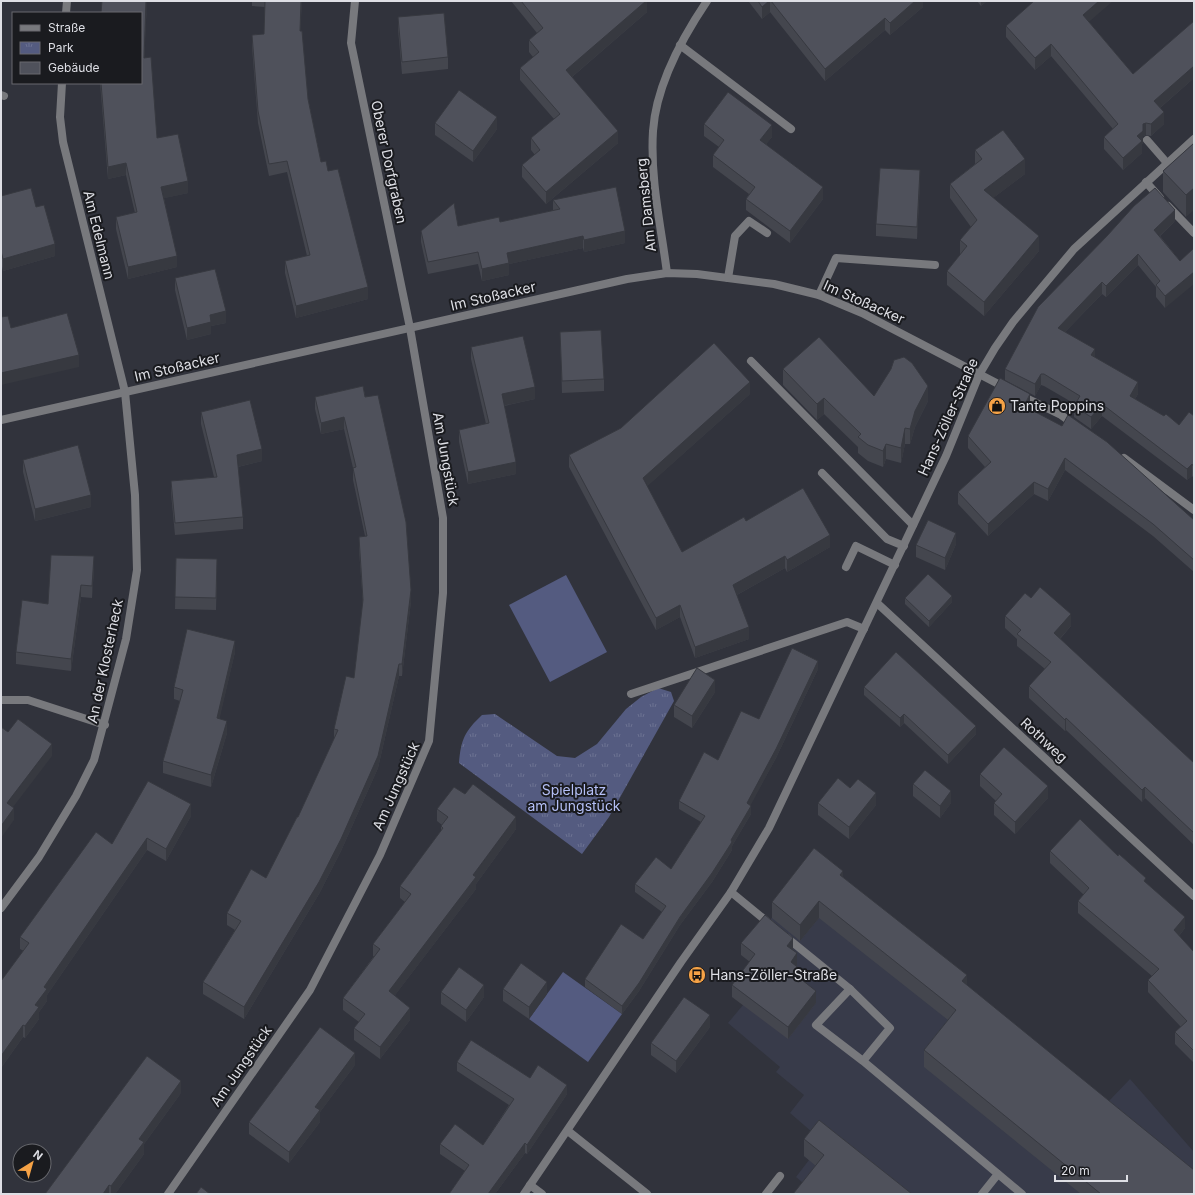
<svg xmlns="http://www.w3.org/2000/svg" width="1195" height="1195" font-family="Inter,sans-serif">
<style>
.built{fill:#383b4a}
.park{fill:url(#park-tufts)}
.garden{fill:#545b80}
.lines{fill:none;stroke-linecap:round;stroke-linejoin:round}
.service{stroke:#78797d;stroke-width:8}
.minor{stroke:#78797d;stroke-width:8}
.wall{fill:#44464e}
.shaded-wall{fill:#373940}
.building{fill:#4f515b;stroke:#373940}
.labels{text-anchor:middle;stroke-width:4;stroke-linejoin:round;paint-order:stroke}
.street-label{font-size:14px;fill:#dedfe5;stroke:#1a1b1f}
.poi-label{font-size:14px;fill:#dedfe5;stroke:#1a1b1f;text-anchor:start}
.park-label{font-size:14px;fill:#b4bff6;stroke:#1a1b1f}
</style>
<defs>
<pattern id="park-tufts" width="24" height="20" patternUnits="userSpaceOnUse"><rect width="24" height="20" fill="#545b80"/><path d="M3 7l-1-3M5 7V3M7 7l1-3M15 17l-1-3M17 17v-4M19 17l1-3" fill="none" stroke="#6c7292"/></pattern>
</defs>
<rect width="100%" height="100%" fill="#31333c"/>
<polygon class="built" points="840,891 1108,1102 1130,1079 1194,1152 1194,1194 807,1194 810,1189 796,1177 809,1160 804,1156 819,1138 790,1113 804,1095 776,1072 780,1067 728,1023 743,1005 757,934 778,911"/>
<path class="park" d="M658 688 671 692 674 701 609 817 582 854 459 763C461 739 465 731 482 715L495 714 557 756 575 758 597 744 626 709 641 697Z"/>
<g class="garden">
<polygon points="566,575 607,652 550,682 509,605"/>
<polygon points="563,972 622,1014 588,1062 529,1019"/>
</g>
<g class="lines">
<g class="service">
<polyline points="680,45 791,129"/>
<polyline points="1147,140 1167,163"/>
<polyline points="728,278 735,236 749,221 767,233"/>
<polyline points="819,295 836,258 935,265"/>
<polyline points="751,361 913,525"/>
<polyline points="822,473 887,539 904,546"/>
<polyline points="846,567 856,546 895,565"/>
<polyline points="631,694 847,622 864,629"/>
<polyline points="731,892 770,924"/>
<polyline points="786,937 850,989"/>
<polyline points="863,1061 890,1028 850,989 816,1025 863,1061 1022,1194"/>
<polyline points="568,1131 647,1194"/>
<polyline points="530,1185 542,1194"/>
<polyline points="766,1194 780,1176"/>
<polyline points="982,1194 998,1174"/>
</g>
<g class="minor">
<polyline points="66,13 67,1"/>
<polyline points="1,95 4,96"/>
<polyline points="1146,182 1160,198"/>
<polyline points="1168,206 1194,233"/>
<path d="M667 273C661 226 650 179 653 131 656 86 682 38 707 1"/>
<polyline points="1022,396 1061,415 1075,425"/>
<polyline points="1,420 627,279 667,273 697,274 774,284 819,295 862,313 1006,388"/>
<polyline points="1124,458 1194,510"/>
<polyline points="877,603 1194,896"/>
<polyline points="1,700 28,700 105,725"/>
<polyline points="1,908 39,857 76,796 94,760 126,639 137,570 135,495 125,392 63,142 60,117 62,83"/>
<polyline points="168,1194 310,990 380,855 429,741 443,593 443,518 410,328 351,43 355,1"/>
<polyline points="524,1194 681,962 731,892 769,828 946,456 979,375 995,348 1013,322 1074,249 1194,139"/>
</g>
</g>
<g class="wall">
<polygon points="147,1 144,58 157,138 188,193 164,198 177,267 128,279 116,229 116,217 135,213 126,175 108,179 100,83 141,83"/>
<polygon points="252,1 302,1 300,31 308,99 321,162 328,171 368,299 296,318 285,273 285,261 307,256 287,172 269,176 258,123 252,47 252,35 264,34 265,7 252,6"/>
<polygon points="511,1 647,1 647,12 572,77 618,143 546,204 522,177 522,165 535,155 531,150 531,138 554,119 520,80 520,68 533,57 529,52 529,40 537,33"/>
<polygon points="749,1 923,1 923,7 890,35 885,30 825,81 770,12 762,19 749,2"/>
<polygon points="977,1 987,1 981,6"/>
<polygon points="398,17 448,57 448,69 402,74 398,29"/>
<polygon points="1089,22 1133,74 1194,78 1160,108 1164,124 1151,136 1146,135 1143,136 1143,143 1142,144 1142,153 1123,170 1104,149 1104,137 1113,129 1051,56 1035,70 1006,37 1006,26"/>
<polygon points="435,123 497,129 473,162 435,135"/>
<polygon points="704,124 772,137 766,144 823,199 790,243 746,210 746,199 749,194 713,167 713,155 719,147 704,136"/>
<polygon points="1194,143 1186,217 1163,192 1163,171"/>
<polygon points="975,150 1025,174 993,198 1039,251 984,316 947,285 947,271 960,255 960,240 971,227 950,198 950,184 975,164"/>
<polygon points="920,182 917,239 876,236 876,224"/>
<polygon points="1,196 36,207 55,256 3,271 1,262"/>
<polygon points="553,200 625,243 584,252 583,248 509,264 509,275 482,281 478,264 428,274 421,242 421,231 458,226 500,222 553,211"/>
<polygon points="1175,221 1160,236 1180,261 1165,308 1156,297 1156,287 1138,265 1106,297 1102,294 1065,332 1138,394 1135,399 1179,425 1194,416 1194,478 1192,476 1187,480 1102,416 1091,429 1074,417 1074,406 1075,404 1044,386 1041,385 1035,396 1005,380 1005,369 1107,236"/>
<polygon points="175,278 226,323 211,326 211,334 187,340 175,290"/>
<polygon points="560,332 604,379 604,391 562,393"/>
<polygon points="471,347 535,399 504,406 516,474 468,484 459,442 459,430 486,424 471,359"/>
<polygon points="783,369 874,396 928,401 915,427 910,444 905,444 901,463 886,459 883,467 868,461 858,453 858,447 824,414 817,420 783,385"/>
<polygon points="363,386 411,601 402,676 399,676 378,768 341,851 319,894 244,1019 203,994 203,982 235,930 227,925 227,913 266,878 298,817 334,739 334,729 354,678 363,604 359,549 359,537 365,536 353,480 353,468 344,429 321,434 315,409 315,397"/>
<polygon points="750,394 647,486 682,552 746,521 830,547 787,572 785,568 737,595 749,639 695,658 680,617 656,630 569,467 569,455"/>
<polygon points="1030,406 1029,408 1194,520 1194,572 1153,536 1065,470 1048,501 1034,494 988,536 958,504 958,492 985,467 968,448 968,436"/>
<polygon points="201,412 262,461 238,467 243,517 243,529 175,535 171,493 171,481 214,477 201,424"/>
<polygon points="23,460 91,507 35,521 23,472"/>
<polygon points="956,544 945,570 916,557 916,545"/>
<polygon points="176,558 217,571 216,610 175,609"/>
<polygon points="94,568 92,598 81,597 71,671 16,664 16,652 48,604"/>
<polygon points="905,598 952,602 929,627 905,604"/>
<polygon points="1031,598 1071,626 1060,639 1194,763 1194,845 1145,798 1142,802 1066,730 1065,731 1029,698 1029,686 1045,669 1017,646 1017,639 1005,628 1005,616"/>
<polygon points="235,652 219,719 227,733 211,787 163,773 163,761 180,701 174,699 174,687"/>
<polygon points="818,669 776,758 750,805 751,814 732,846 732,850 712,882 680,925 639,991 622,1014 585,987 585,979 643,939 662,912 635,892 635,884 671,869 701,822 679,809 679,801 718,760 759,719"/>
<polygon points="864,687 976,734 948,764 904,723 900,727 864,695"/>
<polygon points="715,692 692,728 674,717 674,705"/>
<polygon points="980,774 1048,798 1015,834 994,815 994,803 996,801 980,786"/>
<polygon points="913,784 951,803 940,818 913,796"/>
<polygon points="850,788 876,805 849,839 818,815 818,803"/>
<polygon points="437,809 516,829 476,884 476,889 395,995 410,1020 380,1059 354,1040 354,1028 359,1022 343,1010 343,998 374,956 373,956 373,944 405,902 400,898 400,886 441,832 441,826 442,825 437,821"/>
<polygon points="191,816 166,861 147,850 47,995 47,1001 39,1012 39,1019 25,1038 23,1037 1,1068 1,981 24,951 20,949 20,937 112,844"/>
<polygon points="1050,851 1146,883 1185,928 1179,936 1194,952 1194,1063 1175,1044 1175,1032 1181,1027 1148,992 1148,980 1152,976 1078,913 1078,901 1084,895 1050,863"/>
<polygon points="843,877 967,985 1194,1194 1081,1194 924,1067 924,1050 948,1020 819,918 800,941 772,918 772,902"/>
<polygon points="741,943 793,950 797,965 796,966 806,984 816,1003 788,1039 732,997 732,985 750,962 741,955"/>
<polygon points="503,989 547,994 529,1019 503,1001"/>
<polygon points="441,992 484,997 466,1022 441,1004"/>
<polygon points="710,1027 676,1073 651,1055 651,1043"/>
<polygon points="457,1062 530,1078 567,1094 527,1154 525,1153 495,1194 449,1194 465,1171 440,1154 440,1144 483,1145 509,1105 457,1071"/>
<polygon points="355,1065 320,1112 320,1122 289,1163 249,1134 249,1122"/>
<polygon points="181,1093 144,1144 144,1154 115,1194 45,1194"/>
<polygon points="804,1139 912,1194 816,1166 804,1156"/>
</g>
<g class="shaded-wall">
<polygon points="146,1 147,1 144,70 144,58"/>
<polygon points="301,1 302,1 300,43 300,31"/>
<polygon points="646,1 647,1 647,12 566,82 566,70"/>
<polygon points="769,1 770,1 770,12 762,19 762,7"/>
<polygon points="915,1 923,1 923,7 890,35 890,23"/>
<polygon points="981,1 987,1 981,6"/>
<polygon points="1099,1 1113,1 1083,27 1083,15"/>
<polygon points="885,18 885,30 825,81 825,69"/>
<polygon points="1051,44 1051,56 1035,70 1035,58"/>
<polygon points="1194,66 1194,78 1154,113 1154,101"/>
<polygon points="1164,112 1164,124 1151,136 1151,124"/>
<polygon points="497,117 497,129 473,162 473,151"/>
<polygon points="1146,123 1146,135 1143,136 1143,143 1142,144 1142,153 1123,170 1123,158 1137,136 1143,124"/>
<polygon points="772,125 772,137 760,152 760,140"/>
<polygon points="618,131 618,143 546,204 546,192"/>
<polygon points="1025,159 1025,174 984,205 984,190"/>
<polygon points="126,163 126,175 108,179 108,167"/>
<polygon points="920,170 920,182 917,239 917,227"/>
<polygon points="188,181 188,193 161,199 161,187"/>
<polygon points="823,187 823,199 790,243 790,231"/>
<polygon points="1194,188 1194,210 1186,217 1186,195"/>
<polygon points="1175,210 1175,221 1154,241 1154,230"/>
<polygon points="625,231 625,243 584,252 584,240"/>
<polygon points="583,236 583,248 509,264 509,275 482,281 482,269 507,253"/>
<polygon points="1039,236 1039,251 984,316 984,302"/>
<polygon points="55,244 55,256 3,271 3,259"/>
<polygon points="1138,254 1138,265 1106,297 1106,286"/>
<polygon points="177,256 177,267 128,279 128,267"/>
<polygon points="1194,272 1194,284 1165,308 1165,296"/>
<polygon points="1102,282 1102,294 1058,339 1058,328"/>
<polygon points="368,287 368,299 296,318 296,306"/>
<polygon points="226,311 226,323 211,326 211,334 187,340 187,328 210,315"/>
<polygon points="1095,349 1095,361 1091,355"/>
<polygon points="79,355 79,367 1,385 1,373"/>
<polygon points="1041,374 1041,385 1035,396 1035,384"/>
<polygon points="750,382 750,394 643,490 643,478"/>
<polygon points="1138,382 1138,394 1130,407 1130,396"/>
<polygon points="928,386 928,401 915,427 910,444 910,429 915,411"/>
<polygon points="535,387 535,399 502,406 502,394"/>
<polygon points="1030,394 1030,406 1024,418 1024,406"/>
<polygon points="824,398 824,414 817,420 817,404"/>
<polygon points="1102,404 1102,416 1091,429 1091,417"/>
<polygon points="344,417 344,429 321,434 321,423"/>
<polygon points="905,428 905,444 901,463 901,448"/>
<polygon points="886,444 886,459 883,467 883,451"/>
<polygon points="262,449 262,461 237,467 237,455"/>
<polygon points="1065,458 1065,470 1048,501 1048,489"/>
<polygon points="516,462 516,474 468,484 468,472"/>
<polygon points="1192,464 1192,476 1187,480 1187,469"/>
<polygon points="1034,482 1034,494 988,536 988,524"/>
<polygon points="91,495 91,507 35,521 35,509"/>
<polygon points="956,533 956,544 945,570 945,558"/>
<polygon points="830,535 830,547 787,572 787,560"/>
<polygon points="94,556 94,568 92,598 92,586"/>
<polygon points="785,556 785,568 733,597 733,585"/>
<polygon points="81,585 81,597 71,671 71,659"/>
<polygon points="411,590 411,601 402,676 402,664"/>
<polygon points="952,596 952,602 929,627 929,621"/>
<polygon points="680,605 680,617 656,630 656,618"/>
<polygon points="1071,614 1071,626 1054,645 1054,633"/>
<polygon points="749,627 749,639 695,658 695,647"/>
<polygon points="235,641 235,652 217,730 217,718"/>
<polygon points="818,661 818,669 776,758 747,812 747,803"/>
<polygon points="399,664 399,676 378,768 341,851 319,894 244,1019 244,1007"/>
<polygon points="715,680 715,692 692,728 692,716"/>
<polygon points="904,714 904,723 900,727 900,718"/>
<polygon points="1066,718 1066,730 1065,731 1065,720"/>
<polygon points="227,721 227,733 211,787 211,775"/>
<polygon points="976,726 976,734 948,764 948,755"/>
<polygon points="52,744 52,756 7,815 7,803"/>
<polygon points="1048,786 1048,798 1015,834 1015,822"/>
<polygon points="1145,787 1145,798 1142,802 1142,790"/>
<polygon points="951,791 951,803 940,818 940,806"/>
<polygon points="876,793 876,805 849,839 849,827"/>
<polygon points="191,804 191,816 166,861 166,849"/>
<polygon points="751,806 751,814 732,846 732,850 712,882 680,925 639,991 622,1014 622,1006 731,840"/>
<polygon points="14,808 14,820 1,838 1,826"/>
<polygon points="516,817 516,829 476,884 476,889 389,1003 389,991 473,875"/>
<polygon points="147,838 147,850 47,995 47,1001 39,1012 39,1019 25,1038 25,1026 44,987"/>
<polygon points="843,871 843,887 840,875"/>
<polygon points="819,901 819,918 800,941 800,925"/>
<polygon points="1185,917 1185,928 1174,942 1174,930"/>
<polygon points="793,938 793,950 787,946"/>
<polygon points="797,953 797,965 791,974 791,962"/>
<polygon points="806,974 806,986 802,980"/>
<polygon points="967,975 967,992 962,981"/>
<polygon points="547,982 547,994 529,1019 529,1007"/>
<polygon points="484,985 484,997 466,1022 466,1010"/>
<polygon points="816,991 816,1003 788,1039 788,1027"/>
<polygon points="410,1008 410,1020 380,1059 380,1047"/>
<polygon points="710,1015 710,1027 676,1073 676,1061"/>
<polygon points="23,1025 23,1037 1,1068 1,1056"/>
<polygon points="355,1053 355,1065 320,1112 320,1122 289,1163 289,1152 315,1107"/>
<polygon points="181,1081 181,1093 144,1144 144,1154 115,1194 111,1194 111,1186 139,1139"/>
<polygon points="567,1085 567,1094 527,1154 527,1145"/>
<polygon points="525,1143 525,1153 495,1194 488,1194"/>
<polygon points="109,1185 109,1194 103,1194"/>
</g>
<g class="building">
<polygon points="102,1 146,1 144,58 151,57 157,138 178,134 188,181 161,187 177,256 128,267 116,217 137,212 126,163 108,167 101,83 141,83 141,13 101,13"/>
<polygon points="265,1 301,1 300,31 302,31 308,99 321,162 326,161 328,171 338,169 368,287 296,306 285,261 310,255 287,161 269,164 258,111 252,35 264,34"/>
<polygon points="521,1 646,1 566,70 618,131 546,192 522,165 540,150 531,138 560,114 520,68 539,52 529,40 543,28"/>
<polygon points="758,1 769,1 762,7"/>
<polygon points="771,1 915,1 890,23 885,18 825,69"/>
<polygon points="1034,1 1099,1 1083,15 1133,74 1194,21 1194,66 1154,101 1164,112 1151,124 1146,123 1143,124 1143,131 1137,136 1142,141 1123,158 1104,137 1118,124 1051,44 1035,58 1006,26"/>
<polygon points="444,13 448,57 402,62 398,17"/>
<polygon points="459,90 497,117 473,151 435,123"/>
<polygon points="728,92 772,125 760,140 823,187 790,231 746,199 755,187 713,155 724,140 704,124"/>
<polygon points="1003,130 1025,159 984,190 1039,236 984,302 947,271 967,246 960,240 977,220 950,184 982,159 975,150"/>
<polygon points="1194,143 1194,188 1186,195 1163,171"/>
<polygon points="880,168 920,170 917,227 876,224"/>
<polygon points="616,187 625,231 584,240 583,236 507,253 509,263 482,269 478,252 428,262 421,231 454,203 458,226 499,217 500,222 560,209 553,200"/>
<polygon points="31,188 36,207 44,205 55,244 3,259 1,251 1,196"/>
<polygon points="1155,188 1175,210 1154,230 1180,261 1194,248 1194,272 1165,296 1156,285 1160,281 1138,254 1106,286 1102,282 1058,328 1095,349 1091,355 1138,382 1130,396 1164,416 1166,414 1179,425 1189,412 1194,416 1194,467 1192,464 1187,469 1102,404 1091,417 1074,406 1080,396 1044,374 1041,374 1035,384 1005,369 1038,307 1107,236 1134,206"/>
<polygon points="215,269 226,311 210,315 211,322 187,328 175,278"/>
<polygon points="67,313 79,355 1,373 1,317 8,316 11,328"/>
<polygon points="601,330 604,379 562,381 560,332"/>
<polygon points="523,336 535,387 502,394 516,462 468,472 459,430 489,423 471,347"/>
<polygon points="819,337 874,396 891,369 894,360 904,357 912,363 928,386 915,411 910,429 905,428 901,448 886,444 883,451 868,445 858,437 861,434 824,398 817,404 783,369"/>
<polygon points="714,343 750,382 643,478 682,552 744,517 746,521 803,488 830,535 787,560 785,556 733,585 749,627 695,647 680,605 656,618 569,455 621,428"/>
<polygon points="1000,378 1030,394 1024,406 1062,426 1068,415 1107,442 1194,520 1194,560 1153,524 1065,458 1048,489 1034,482 988,524 958,492 991,462 968,436"/>
<polygon points="363,386 365,397 378,395 406,522 411,590 402,664 399,664 378,756 341,839 319,882 244,1007 203,982 241,921 227,913 251,869 266,878 297,817 298,817 338,730 334,729 346,676 354,678 363,600 359,537 367,536 353,468 356,467 344,417 321,423 315,397"/>
<polygon points="250,400 262,449 237,455 243,517 175,523 171,481 217,477 201,412"/>
<polygon points="78,445 91,495 35,509 23,460"/>
<polygon points="928,520 956,533 945,558 916,545"/>
<polygon points="51,555 94,556 92,586 81,585 71,659 16,652 22,600 48,604"/>
<polygon points="176,558 217,559 216,598 175,597"/>
<polygon points="928,574 952,596 929,621 905,598"/>
<polygon points="1040,587 1071,614 1054,633 1194,763 1194,833 1145,787 1142,790 1066,718 1065,720 1029,686 1051,662 1017,634 1021,630 1005,616 1025,593 1031,598"/>
<polygon points="187,629 235,641 217,718 227,721 211,775 163,761 183,690 174,687"/>
<polygon points="792,648 818,661 776,749 747,803 751,806 731,840 732,842 712,873 680,917 639,983 622,1006 585,979 621,924 643,939 666,906 635,884 656,857 671,869 705,816 679,801 704,752 718,760 741,711 759,719"/>
<polygon points="896,652 976,726 948,755 904,714 900,718 864,687"/>
<polygon points="697,668 715,680 692,716 674,705"/>
<polygon points="18,719 52,744 7,803 14,808 1,826 1,727 8,732"/>
<polygon points="1004,747 1048,786 1015,822 994,803 1002,794 980,774"/>
<polygon points="925,770 951,791 940,806 913,784"/>
<polygon points="838,778 850,788 858,779 876,793 849,827 818,803"/>
<polygon points="148,781 191,804 166,849 147,838 44,987 47,989 35,1005 39,1007 25,1026 23,1025 1,1056 1,981 29,943 20,937 96,832 112,844"/>
<polygon points="473,784 516,817 473,875 476,877 389,991 410,1008 380,1047 354,1028 365,1014 343,998 380,949 373,944 411,894 400,886 443,828 441,826 448,817 437,809 454,787 465,794"/>
<polygon points="1080,819 1118,856 1119,854 1146,878 1144,881 1185,917 1174,930 1194,952 1194,1051 1175,1032 1187,1021 1148,980 1159,969 1078,901 1089,888 1050,851"/>
<polygon points="814,848 843,871 840,875 967,975 962,981 1194,1170 1194,1194 1101,1194 924,1050 956,1010 819,901 800,925 772,902"/>
<polygon points="765,915 793,938 787,946 797,953 791,962 806,974 802,980 816,991 788,1027 732,985 755,954 741,943"/>
<polygon points="521,963 547,982 529,1007 503,989"/>
<polygon points="459,967 484,985 466,1010 441,992"/>
<polygon points="684,997 710,1015 676,1061 651,1043"/>
<polygon points="320,1027 355,1053 315,1107 320,1110 289,1152 249,1122"/>
<polygon points="471,1040 530,1078 538,1065 567,1085 527,1145 525,1143 488,1194 449,1194 469,1165 440,1144 455,1124 483,1145 514,1099 457,1062"/>
<polygon points="147,1056 181,1081 139,1139 144,1142 111,1186 109,1185 103,1194 45,1194"/>
<polygon points="819,1120 912,1194 793,1194 824,1155 804,1139"/>
<polygon points="201,1187 210,1194 196,1194"/>
</g>
<defs>
<symbol id="shop-disc" viewBox="-11 -11 22 22"><circle r="9.5" fill="#f5a246" stroke="#1a1b1f"/><path d="M-5-2.5h2.3a2.7 3.5 0 0 1 5.4 0H5L5.5 6h-11ZM-1.5-2.5h3a1.5 2.3 0 0 0-3 0Z" fill="#111"/></symbol>
<symbol id="bus-disc" viewBox="-11 -11 22 22"><circle r="9.5" fill="#f5a246" stroke="#1a1b1f"/><path d="M-5-6H5V4H4V6H2V4H-2V6H-4V4H-5ZM-3.5-4V0h7V-4ZM-3.5 1.2v1.5H-2V1.2ZM2 1.2v1.5H3.5V1.2Z" fill="#111"/></symbol>
</defs>
<g fill-rule="evenodd">
<use href="#shop-disc" x="987" y="396" width="20" height="20"/>
<use href="#bus-disc" x="687" y="965" width="20" height="20"/>
</g>
<g class="labels">
<g class="street-label">
<text transform="translate(389 162) rotate(78)" y="5">Oberer Dorfgraben</text>
<text transform="translate(646 205) rotate(-96)" y="5">Am Damsberg</text>
<text transform="translate(99 235) rotate(76)" y="5">Am Edelmann</text>
<text transform="translate(493 296) rotate(-13)" y="5">Im Stoßacker</text>
<text transform="translate(864 302) rotate(24)" y="5">Im Stoßacker</text>
<text transform="translate(177 367) rotate(-13)" y="5">Im Stoßacker</text>
<text transform="translate(948 417) rotate(-66)" y="5">Hans-Zöller-Straße</text>
<text transform="translate(446 459) rotate(80)" y="5">Am Jungstück</text>
<text transform="translate(105 661) rotate(-78)" y="5">An der Klosterheck</text>
<text transform="translate(1044 740) rotate(43)" y="5">Rothweg</text>
<text transform="translate(396 786) rotate(-66)" y="5">Am Jungstück</text>
<text transform="translate(241 1066) rotate(-55)" y="5">Am Jungstück</text>
</g>
<g class="poi-label">
<text x="1010" y="411">Tante Poppins</text>
<text x="710" y="980">Hans-Zöller-Straße</text>
</g>
<g class="park-label">
<text x="574" y="795">Spielplatz<tspan x="574" dy="16">am Jungstück</tspan></text>
</g>
</g>
<rect width="1195" height="1195" fill="none" stroke="#dedfe5" stroke-width="4"/>
<rect x="12" y="12" width="130" height="72" fill="#1a1b1f" stroke="#68696e"/>
<rect x="20" y="25" width="20" height="6" fill="#78797d" stroke="#68696e"/>
<text x="48" y="32" font-size="12" fill="#dedfe5">Straße</text>
<rect x="20" y="42" width="20" height="12" fill="url(#park-tufts)" stroke="#68696e"/>
<text x="48" y="52" font-size="12" fill="#dedfe5">Park</text>
<rect x="20" y="62" width="20" height="12" fill="#4f515b" stroke="#68696e"/>
<text x="48" y="72" font-size="12" fill="#dedfe5">Gebäude</text>
<g transform="translate(32 1163) rotate(37)"><circle r="19" fill="#1a1b1f" stroke="#68696e"/>
<path d="M0-3L7 15L0 10L-7 15Z" fill="#f5a246"/>
<text y="-6" font-size="11" font-weight="bold" text-anchor="middle" fill="#dedfe5">N</text>
</g>
<path d="M1055 1175v6h72v-6" fill="none" stroke="#dedfe5" stroke-width="2"/>
<text x="1061" y="1175" font-size="12" fill="#dedfe5" stroke="#1a1b1f" stroke-width="3" paint-order="stroke">20 m</text>
</svg>
